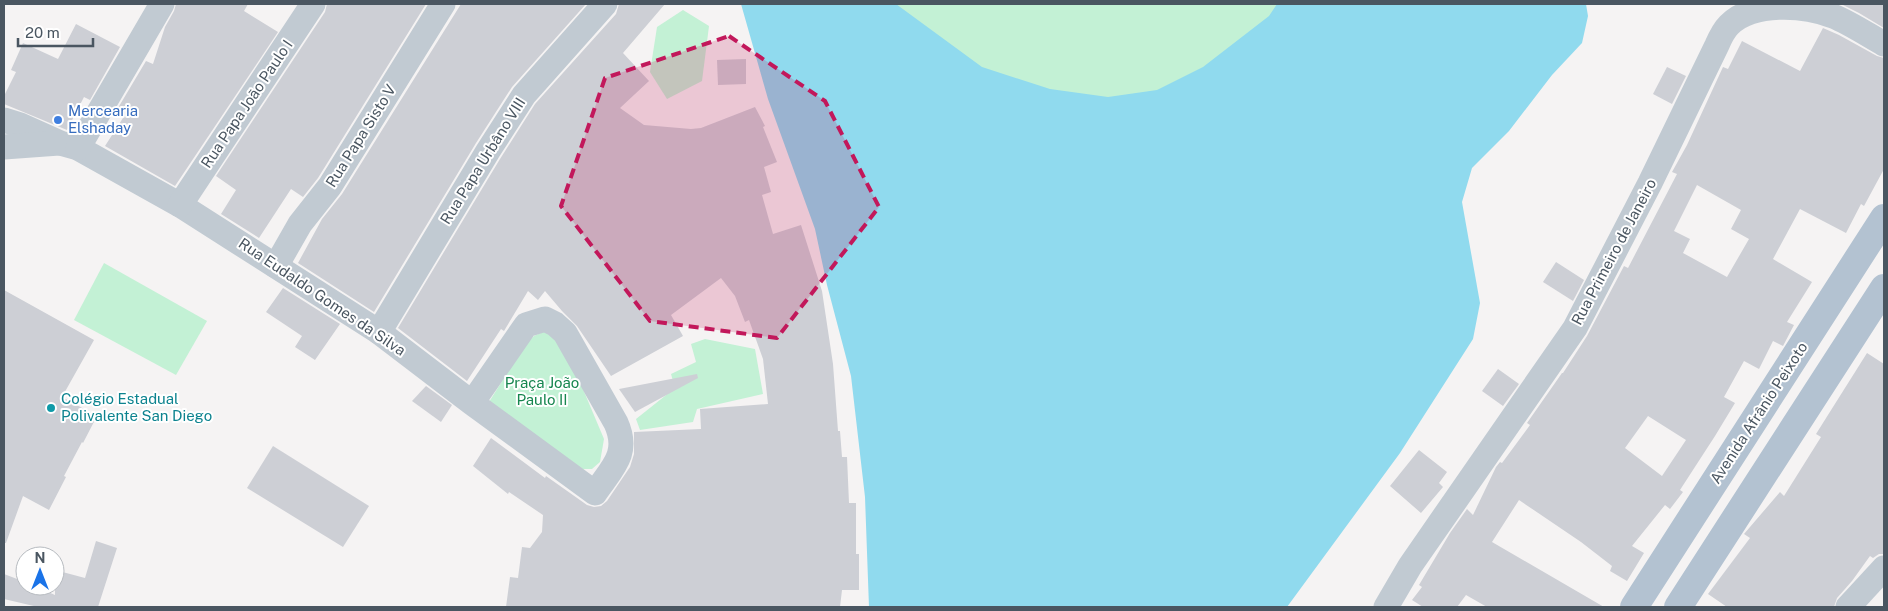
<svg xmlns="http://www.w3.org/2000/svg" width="1888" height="611" font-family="'Public Sans',sans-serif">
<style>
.green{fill:#c3f1d5}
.water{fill:#90daee}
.building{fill:#cdcfd5;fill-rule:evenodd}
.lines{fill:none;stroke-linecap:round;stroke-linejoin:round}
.minor{stroke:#c1cad2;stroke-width:25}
.primary{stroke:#b3c2d1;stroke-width:28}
.marked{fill:#c2185b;fill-opacity:0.2;stroke:#c2185b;stroke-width:4;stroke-dasharray:10 6;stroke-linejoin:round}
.shop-dot{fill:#3f7fe0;stroke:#fff;stroke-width:2}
.culture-dot{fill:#0f9aa8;stroke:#fff;stroke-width:2}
.labels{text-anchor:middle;stroke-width:4;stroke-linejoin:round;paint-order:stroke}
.street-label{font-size:15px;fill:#4a5661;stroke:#fff}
.shop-label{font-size:15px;fill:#366cbe;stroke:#fff;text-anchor:start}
.park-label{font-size:15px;fill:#17864f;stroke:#fff}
.culture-label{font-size:15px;fill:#0d838f;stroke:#fff;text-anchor:start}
</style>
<rect width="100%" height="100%" fill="#f5f3f3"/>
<g class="green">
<polygon points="759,4 1317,4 1247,148"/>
<polygon points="683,10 709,26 702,81 667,99 650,72 657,27"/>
<polygon points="104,263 207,321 176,375 74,320"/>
<polygon points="543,332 551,333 564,344 604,439 600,462 592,469 581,469 489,402 526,343 534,336"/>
<polygon points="705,339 755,349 763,394 697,409 693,422 640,430 636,419 675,388 671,374 696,362 691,344"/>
</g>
<polygon class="water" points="741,4 896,4 982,67 1050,89 1108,97 1157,90 1203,67 1269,16 1277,4 1586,4 1588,16 1582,43 1552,75 1509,131 1472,168 1462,202 1480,303 1473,339 1400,453 1287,607 869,607 865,497 851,376 827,285 815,229 768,99"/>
<g class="building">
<polygon points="176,4 248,4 244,11 278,32 175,186 105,146 123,118 115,113 146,61 153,64 165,27 174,11"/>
<polygon points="327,4 426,4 318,178 303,197 291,189 259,238 221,214 236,190 216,176 325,12"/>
<polygon points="461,4 586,4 512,87 476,143 374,312 298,263 322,219 342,194"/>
<polygon points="619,4 665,4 623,53 649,81 620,108 644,125 691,129 701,128 755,107 765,126 763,127 777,162 764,167 771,192 762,195 773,234 801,225 822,291 833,364 838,431 840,431 842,457 847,457 849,503 856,503 856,554 859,554 859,590 842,590 840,607 506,607 510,577 518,578 522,547 530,548 542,532 543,515 509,492 508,494 473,466 491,438 545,478 546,476 587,505 594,507 601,506 607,501 630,467 634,454 634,432 701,429 700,409 768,404 763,359 749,320 745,322 735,296 721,278 671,315 683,336 611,376 577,326 562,311 545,291 538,300 528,291 504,331 501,329 467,381 398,328 500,159 535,104 616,14"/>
<polygon points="1841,4 1884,4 1884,28 1859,13"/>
<polygon points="76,24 120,47 90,100 84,97 67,130 4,104 4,96 16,72 11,70 23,43 58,59"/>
<path d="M1823 28 1839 35 1877 56 1884 58V169L1864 206 1861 204 1846 233 1800 209 1773 259 1812 282 1787 322 1794 325 1783 346 1773 341 1759 369 1744 361 1724 397 1735 403 1715 436 1680 490 1683 492 1670 509 1665 505 1632 546 1644 553 1627 581 1610 571 1612 566 1581 542 1519 500 1492 542 1604 607H1487L1466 595 1457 607H1423L1412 600 1422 587 1419 585 1450 533 1467 509 1473 515 1496 467 1500 462 1502 463 1530 425 1527 423 1562 373H1563L1587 336 1624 266 1628 268 1677 174 1672 172 1687 145 1723 67 1728 69 1742 41 1800 71ZM1697 185 1741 210 1731 229 1749 239 1727 277 1683 253 1690 239 1674 231ZM1648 416 1686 440 1662 476 1625 448Z"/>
<polygon points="746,59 746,84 718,85 717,60"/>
<polygon points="1667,67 1686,76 1672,104 1653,94"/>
<polygon points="1556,262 1584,280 1573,301 1543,282"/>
<polygon points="283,288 340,324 315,360 295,347 302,336 266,312"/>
<polygon points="4,290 94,340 62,397 97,416 83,443 82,442 64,476 66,477 49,510 23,496 6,543 4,543"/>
<polygon points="1867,353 1884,364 1884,554 1879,554 1873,558 1870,556 1852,581 1837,598 1834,607 1727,607 1708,594 1750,538 1744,534 1780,492 1784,496 1821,437 1816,434"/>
<polygon points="1498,369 1519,384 1503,406 1482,391"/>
<polygon points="697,374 698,378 635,412 619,389"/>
<polygon points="426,386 452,405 441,422 412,401"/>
<polygon points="273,446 369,506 343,547 247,488"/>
<polygon points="1419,450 1447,472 1439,483 1443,487 1421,513 1390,486"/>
<polygon points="96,541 117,548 98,607 38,607 4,599 4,574 25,582 25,586 34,586 55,595 55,570 85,578"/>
</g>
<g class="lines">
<g class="minor">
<path d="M4 120 20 125 60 143 78 148 180 205 379 332 472 403 595 493C612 468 630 454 616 423L565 333 555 324 545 319 526 325 472 403"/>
<polyline points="4,147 59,143"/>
<polyline points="78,148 162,4"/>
<polyline points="180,205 313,4"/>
<polyline points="276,266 300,224 330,186 443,4"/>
<polyline points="379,332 488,151 524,95 605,4"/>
<path d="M1386 607 1410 566 1575 328 1650 183 1717 45C1720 38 1724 30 1729 25 1753 1 1804 5 1833 16 1850 23 1868 35 1884 44"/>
<polyline points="1848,607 1884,568"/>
</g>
<g class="primary">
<polyline points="1634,607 1884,218"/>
<polyline points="1678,607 1884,288"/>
</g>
</g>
<path class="marked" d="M729 36 825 101 879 207 777 338 650 321 561 206 605 78Z"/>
<circle class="shop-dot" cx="58" cy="120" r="5"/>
<circle class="culture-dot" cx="51" cy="408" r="5"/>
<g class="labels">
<g class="street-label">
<text transform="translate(247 104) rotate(-56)" y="5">Rua Papa João Paulo I</text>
<text transform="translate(361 136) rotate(-58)" y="5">Rua Papa Sisto V</text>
<text transform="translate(483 161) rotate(-58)" y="5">Rua Papa Urbâno VIII</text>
<text transform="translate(1614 252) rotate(-62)" y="5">Rua Primeiro de Janeiro</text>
<text transform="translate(322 297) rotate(34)" y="5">Rua Eudaldo Gomes da Silva</text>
<text transform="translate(1759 413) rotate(-57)" y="5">Avenida Afrânio Peixoto</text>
</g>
<g class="shop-label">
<text x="68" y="116">Mercearia<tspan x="68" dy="17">Elshaday</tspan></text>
</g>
<g class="park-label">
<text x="542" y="388">Praça João<tspan x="542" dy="17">Paulo II</tspan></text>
</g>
<g class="culture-label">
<text x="61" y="404">Colégio Estadual<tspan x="61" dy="17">Polivalente San Diego</tspan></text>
</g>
</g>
<rect width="1888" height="611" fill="none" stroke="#4a5661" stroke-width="10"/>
<g transform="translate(40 571)"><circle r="24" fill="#ffffff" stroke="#b7bbc0"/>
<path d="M0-4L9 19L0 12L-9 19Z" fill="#1a73e8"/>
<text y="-8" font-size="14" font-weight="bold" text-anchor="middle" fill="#4a5661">N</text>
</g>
<path d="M18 38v8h75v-8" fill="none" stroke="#4a5661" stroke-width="2.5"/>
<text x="25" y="38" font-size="15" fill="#4a5661" stroke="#ffffff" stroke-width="4" paint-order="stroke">20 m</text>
</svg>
